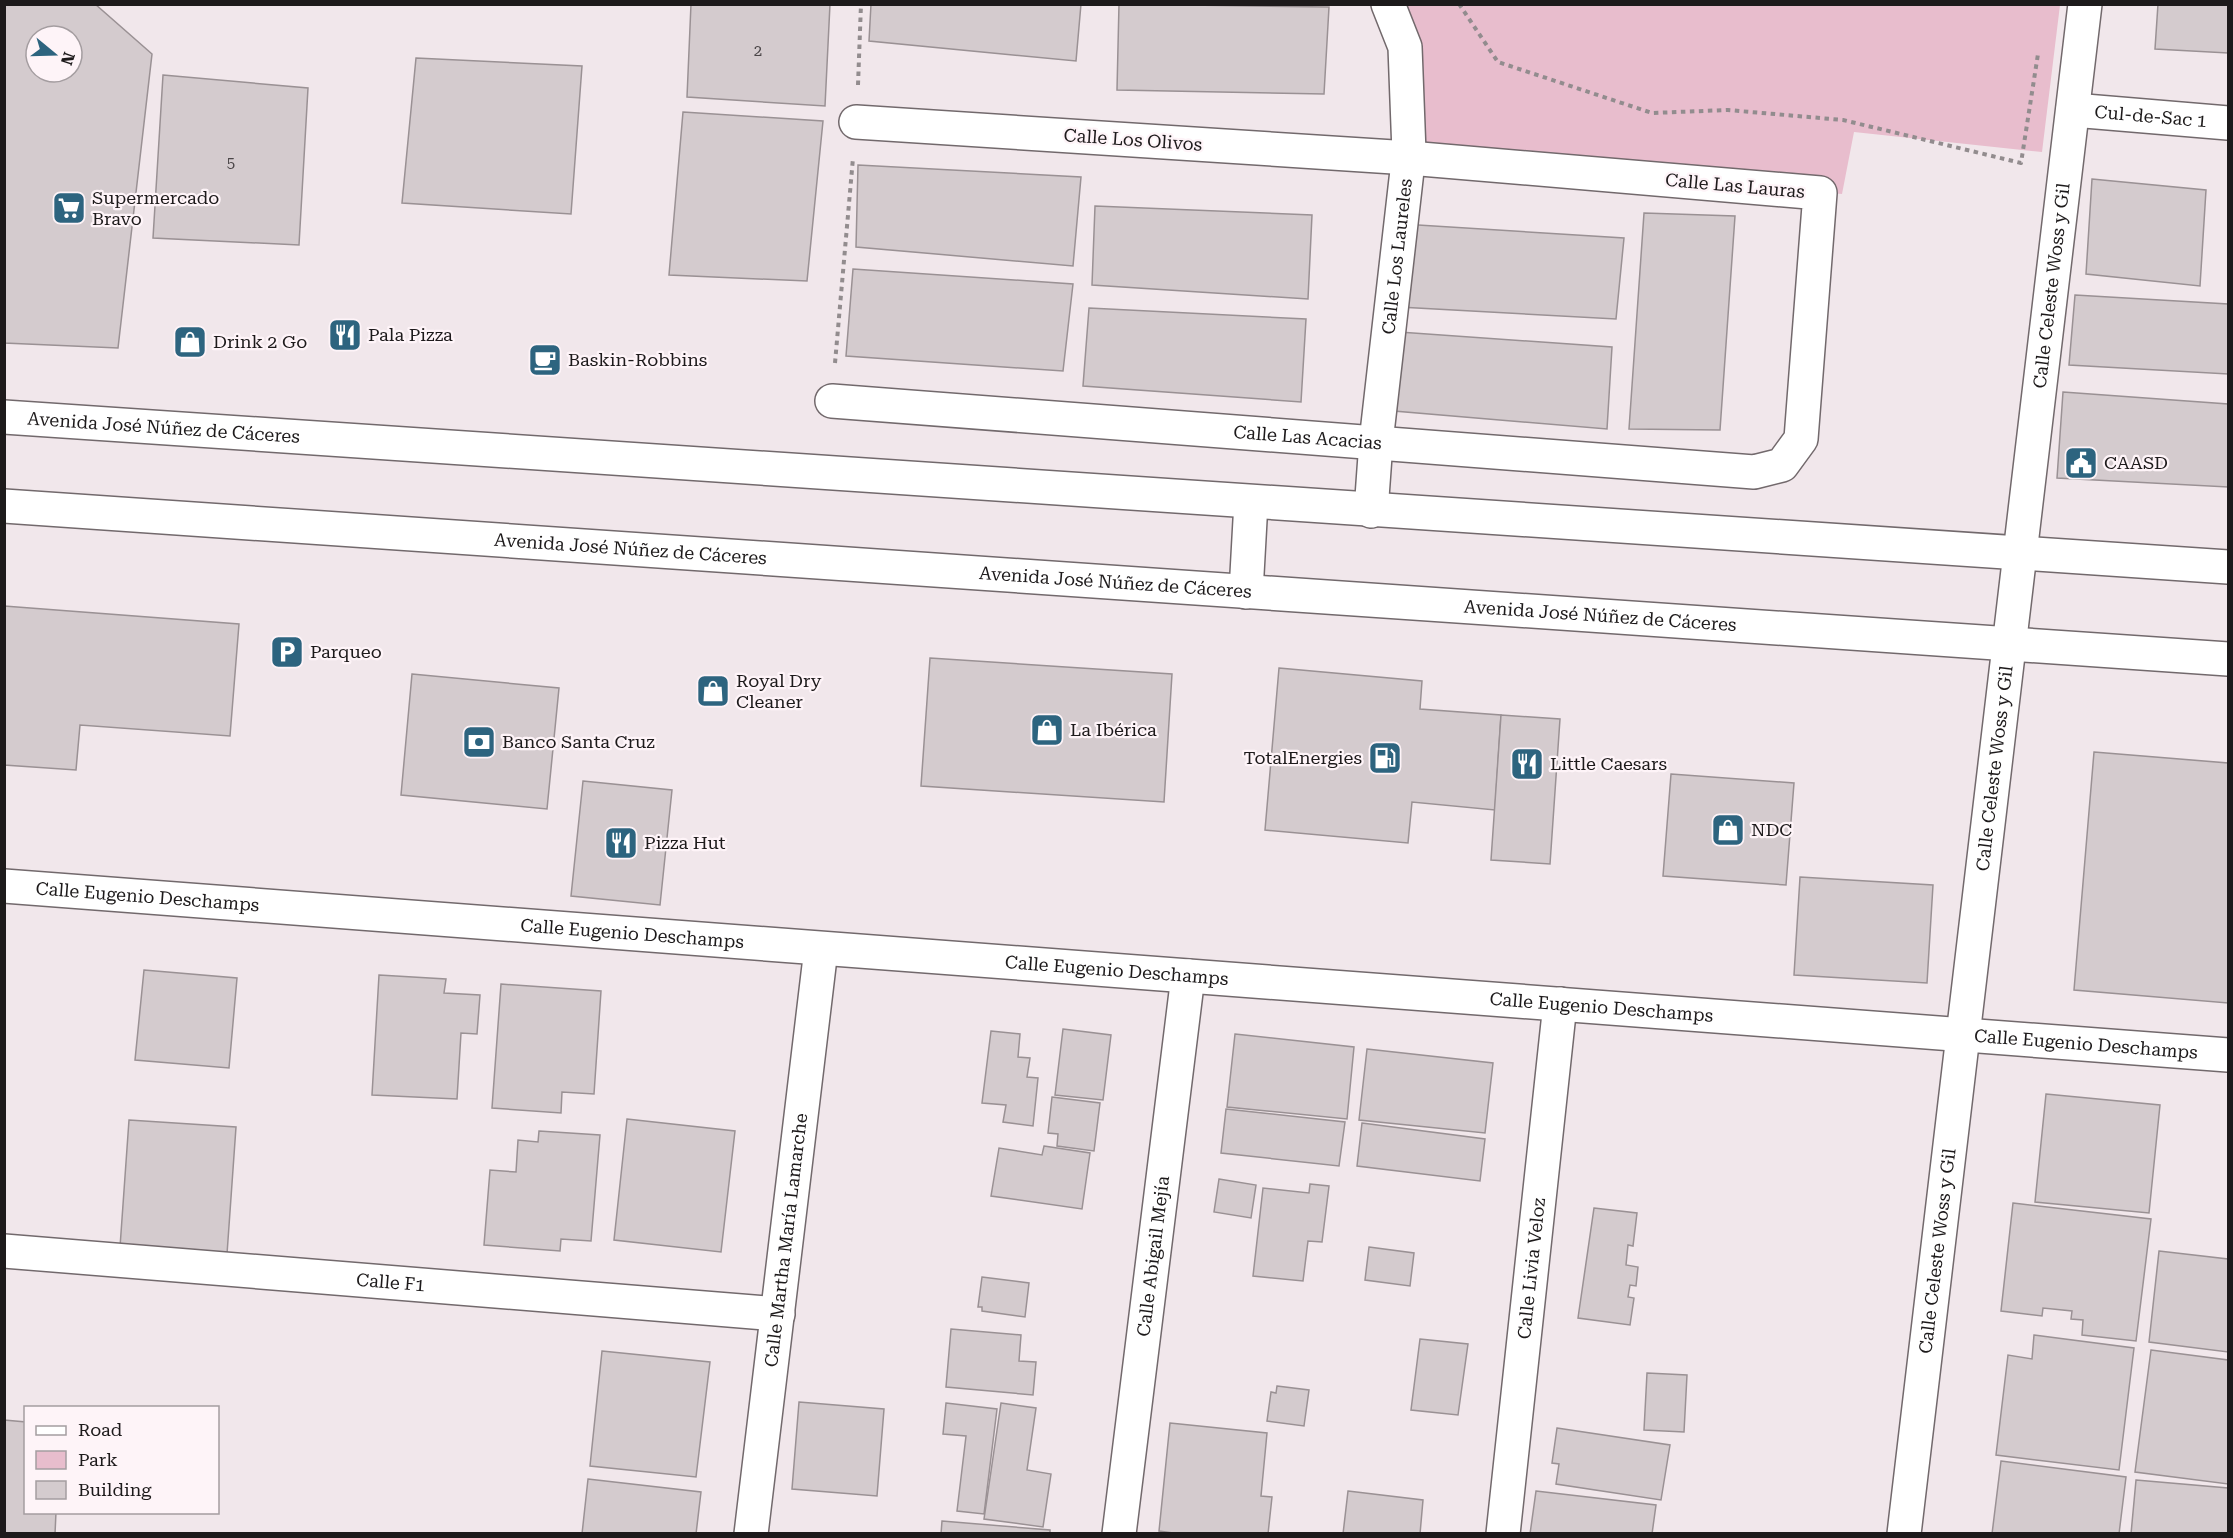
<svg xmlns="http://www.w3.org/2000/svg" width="2233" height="1538" font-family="'Roboto Serif',serif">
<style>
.green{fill:#e8bdcd}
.building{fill:#d4cbce;stroke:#9a9194;stroke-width:1.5;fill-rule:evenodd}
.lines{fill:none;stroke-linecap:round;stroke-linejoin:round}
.street-casing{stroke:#72696c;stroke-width:36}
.primary-casing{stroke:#72696c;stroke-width:36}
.path{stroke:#928c8e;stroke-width:4;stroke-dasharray:4.5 4.5;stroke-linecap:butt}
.street{stroke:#fff;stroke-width:33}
.primary{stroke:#fff;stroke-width:33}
.labels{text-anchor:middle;stroke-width:4.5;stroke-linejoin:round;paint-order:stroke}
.number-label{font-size:15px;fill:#4b4648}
.street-label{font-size:18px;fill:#1d1a1b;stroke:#fef4f8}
.poi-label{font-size:18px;fill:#1d1a1b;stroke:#fef4f8;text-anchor:start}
</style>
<rect width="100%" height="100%" fill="#f1e7eb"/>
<polygon class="green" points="1391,5 2060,5 2042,152 1854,132 1842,194 1409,153"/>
<g class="building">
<path d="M4 4H95L152 54 118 348 4 343ZM36 36H72V72H36Z"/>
<polygon points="691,4 830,4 825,106 687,97"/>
<polygon points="871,4 1081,4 1076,61 869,41"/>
<polygon points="1119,4 1329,7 1324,94 1117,90"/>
<polygon points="2158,4 2228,4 2228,53 2155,49"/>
<polygon points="416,58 582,66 571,214 402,203"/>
<polygon points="163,75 308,88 299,245 153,238"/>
<polygon points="683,112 823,121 807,281 669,275"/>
<polygon points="858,165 1081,177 1073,266 856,247"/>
<polygon points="2092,179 2206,190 2200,286 2086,274"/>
<polygon points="1095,206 1312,215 1308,299 1092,285"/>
<polygon points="1644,213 1735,216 1720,430 1629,429"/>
<polygon points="1402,224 1624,238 1616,319 1399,307"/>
<polygon points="853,269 1073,284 1063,371 846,356"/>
<polygon points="2075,295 2228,304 2228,374 2069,365"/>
<polygon points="1089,308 1306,319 1301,402 1083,386"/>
<polygon points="1399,332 1612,347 1607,429 1394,411"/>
<polygon points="2063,392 2228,404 2228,487 2057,478"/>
<polygon points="4,606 239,624 230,736 80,725 76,770 4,765"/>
<polygon points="930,658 1172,674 1164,802 921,786"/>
<polygon points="1279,668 1422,681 1420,709 1501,715 1495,810 1412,802 1408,843 1265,830"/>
<polygon points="412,674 559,688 547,809 401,795"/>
<polygon points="1501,715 1560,719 1550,864 1491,860"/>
<polygon points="2094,752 2228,763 2228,1003 2074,990"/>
<polygon points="1671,774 1794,783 1786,885 1663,876"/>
<polygon points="583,781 672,790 660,905 571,896"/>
<polygon points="1800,877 1933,885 1927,983 1794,975"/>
<polygon points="144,970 237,978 229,1068 135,1060"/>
<polygon points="379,975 446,979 444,993 480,995 477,1034 461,1033 457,1099 372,1095"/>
<polygon points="501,984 601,991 594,1094 562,1092 561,1113 492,1108"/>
<polygon points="1063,1029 1111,1035 1103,1100 1055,1095"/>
<polygon points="991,1031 1020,1034 1018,1057 1030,1058 1027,1077 1038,1078 1033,1126 1003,1122 1006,1105 982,1103"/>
<polygon points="1235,1034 1354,1047 1347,1119 1227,1107"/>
<polygon points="1367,1049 1493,1063 1485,1133 1359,1120"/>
<polygon points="2046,1094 2160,1105 2149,1213 2035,1202"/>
<polygon points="1052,1097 1100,1103 1094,1151 1057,1146 1058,1134 1048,1133"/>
<polygon points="1226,1109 1345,1122 1339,1166 1221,1153"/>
<polygon points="627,1119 735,1131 721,1252 614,1240"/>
<polygon points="129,1120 236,1127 227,1254 120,1247"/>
<polygon points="1362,1123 1485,1139 1480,1181 1357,1166"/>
<polygon points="539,1131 600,1135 591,1241 561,1239 560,1251 484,1245 490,1170 516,1172 518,1140 538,1142"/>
<polygon points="1044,1146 1090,1153 1082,1209 991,1196 999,1148 1042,1155"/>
<polygon points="1219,1179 1256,1185 1251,1218 1214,1212"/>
<polygon points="1310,1184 1329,1186 1322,1242 1308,1241 1303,1281 1253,1276 1263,1188 1309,1193"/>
<polygon points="2013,1203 2151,1219 2136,1341 2082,1335 2083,1320 2071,1319 2072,1311 2043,1308 2042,1316 2001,1311"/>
<polygon points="1594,1208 1637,1213 1633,1246 1628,1245 1626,1265 1638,1267 1636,1286 1630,1285 1628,1297 1634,1298 1630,1325 1578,1318"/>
<polygon points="1369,1247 1414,1253 1410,1286 1365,1280"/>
<polygon points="2159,1251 2228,1259 2228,1352 2149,1342"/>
<polygon points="982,1277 1029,1283 1025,1317 982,1311 982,1307 978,1307"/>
<polygon points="951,1329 1021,1335 1019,1361 1036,1362 1033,1395 946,1387"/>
<polygon points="2034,1335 2134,1348 2119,1470 1996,1455 2008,1355 2032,1359"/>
<polygon points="1420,1339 1468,1344 1458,1415 1411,1410"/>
<polygon points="2151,1350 2228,1360 2228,1484 2135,1472"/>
<polygon points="602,1351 710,1362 696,1477 590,1466"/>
<polygon points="1647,1373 1687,1375 1684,1432 1644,1430"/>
<polygon points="1277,1386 1309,1390 1304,1426 1267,1421 1271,1392 1276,1393"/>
<polygon points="799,1402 884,1409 877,1496 792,1489"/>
<polygon points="946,1403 997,1409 984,1514 957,1511 966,1436 943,1434"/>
<polygon points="1001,1403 1036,1408 1027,1470 1051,1474 1043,1527 984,1519"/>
<polygon points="4,1420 26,1422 26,1512 56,1512 55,1534 4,1534"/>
<polygon points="1170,1423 1267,1433 1261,1496 1272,1497 1268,1534 1180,1534 1159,1531"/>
<polygon points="1557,1428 1670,1445 1661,1500 1556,1484 1559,1464 1552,1463"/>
<polygon points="2001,1461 2126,1477 2119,1534 1992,1534"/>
<polygon points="588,1479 701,1492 696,1534 582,1534"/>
<polygon points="2136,1480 2228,1488 2228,1534 2131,1534"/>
<polygon points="1348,1491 1423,1500 1420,1534 1343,1534"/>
<polygon points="1536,1491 1656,1505 1652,1534 1530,1534"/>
<polygon points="942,1521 1050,1530 1050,1534 941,1534"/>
</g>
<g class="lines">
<defs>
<g id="street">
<path id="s1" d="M2073 110 2228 123"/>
<path id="s2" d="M832 401 1754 472 1782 465 1801 439 1820 193 1409 158 856 122"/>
<path id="s3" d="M1371 511 1376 442 1409 153 1405 47 1388 4"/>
<path id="s4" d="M4 886 2228 1055"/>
<path id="s5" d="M4 1251 778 1314"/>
<path id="s6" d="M751 1534 821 949"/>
<path id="s7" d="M1119 1534 1188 976"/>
<path id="s8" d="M1503 1534 1560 1004"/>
<path id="s9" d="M1904 1534 2085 4"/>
</g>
<g id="primary">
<path id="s10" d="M4 417 2228 567"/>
<path id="s11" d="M4 506 2228 659"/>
<polyline points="1246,592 1251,502"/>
</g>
</defs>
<use href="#street" class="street-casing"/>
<use href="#primary" class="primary-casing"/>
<g class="path">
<polyline points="1459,4 1498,62 1652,113 1728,110 1843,120 2021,163 2038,54"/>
<polyline points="858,85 861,4"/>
<polyline points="835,363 853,158"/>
</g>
<use href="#street" class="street"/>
<use href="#primary" class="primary"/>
</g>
<defs>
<symbol id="supermarket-square" viewBox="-11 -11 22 22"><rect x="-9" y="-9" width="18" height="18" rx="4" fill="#2d647f" stroke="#fef4f8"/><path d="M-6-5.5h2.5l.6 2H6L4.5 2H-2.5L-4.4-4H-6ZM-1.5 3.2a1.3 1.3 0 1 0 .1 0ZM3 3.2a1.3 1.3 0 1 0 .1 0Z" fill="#fff"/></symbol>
<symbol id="restaurant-square" viewBox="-11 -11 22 22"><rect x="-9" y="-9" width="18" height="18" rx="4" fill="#2d647f" stroke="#fef4f8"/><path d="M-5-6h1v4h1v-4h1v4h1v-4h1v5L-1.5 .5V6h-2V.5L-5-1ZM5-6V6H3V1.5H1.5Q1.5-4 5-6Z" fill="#fff"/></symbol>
<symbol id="shop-square" viewBox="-11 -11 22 22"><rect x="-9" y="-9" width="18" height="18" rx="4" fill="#2d647f" stroke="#fef4f8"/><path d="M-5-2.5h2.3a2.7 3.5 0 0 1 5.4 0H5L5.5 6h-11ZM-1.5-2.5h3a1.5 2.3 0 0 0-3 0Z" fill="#fff"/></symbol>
<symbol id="cafe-square" viewBox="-11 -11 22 22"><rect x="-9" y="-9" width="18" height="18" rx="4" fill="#2d647f" stroke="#fef4f8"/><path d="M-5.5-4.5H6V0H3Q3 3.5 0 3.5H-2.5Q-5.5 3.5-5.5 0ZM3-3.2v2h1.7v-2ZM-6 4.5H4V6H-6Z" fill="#fff"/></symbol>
<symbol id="civic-square" viewBox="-11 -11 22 22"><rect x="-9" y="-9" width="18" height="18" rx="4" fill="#2d647f" stroke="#fef4f8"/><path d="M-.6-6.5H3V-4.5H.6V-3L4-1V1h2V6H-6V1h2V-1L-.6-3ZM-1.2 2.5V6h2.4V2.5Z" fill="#fff"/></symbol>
<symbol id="parking-square" viewBox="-11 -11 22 22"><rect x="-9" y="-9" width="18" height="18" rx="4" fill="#2d647f" stroke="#fef4f8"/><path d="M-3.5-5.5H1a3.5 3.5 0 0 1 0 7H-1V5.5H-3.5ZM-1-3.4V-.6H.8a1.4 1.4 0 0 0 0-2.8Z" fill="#fff"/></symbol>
<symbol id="bank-square" viewBox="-11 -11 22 22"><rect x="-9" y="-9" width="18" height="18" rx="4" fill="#2d647f" stroke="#fef4f8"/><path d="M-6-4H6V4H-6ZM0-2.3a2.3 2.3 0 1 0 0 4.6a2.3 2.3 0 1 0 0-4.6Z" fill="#fff"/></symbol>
<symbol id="fuel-square" viewBox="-11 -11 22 22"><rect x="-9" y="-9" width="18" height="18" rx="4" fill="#2d647f" stroke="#fef4f8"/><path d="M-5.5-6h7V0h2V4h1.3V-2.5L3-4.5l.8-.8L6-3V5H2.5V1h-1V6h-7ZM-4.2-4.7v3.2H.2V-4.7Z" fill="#fff"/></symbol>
</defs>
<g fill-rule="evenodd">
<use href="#supermarket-square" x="50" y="189" width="38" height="38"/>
<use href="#restaurant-square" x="326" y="316" width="38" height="38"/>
<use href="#shop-square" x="171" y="323" width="38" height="38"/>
<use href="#cafe-square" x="526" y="341" width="38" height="38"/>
<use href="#civic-square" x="2062" y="444" width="38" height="38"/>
<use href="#parking-square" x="268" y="633" width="38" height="38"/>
<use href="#shop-square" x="694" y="672" width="38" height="38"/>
<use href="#shop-square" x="1028" y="711" width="38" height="38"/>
<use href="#bank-square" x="460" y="723" width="38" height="38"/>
<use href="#fuel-square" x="1366" y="739" width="38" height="38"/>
<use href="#restaurant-square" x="1508" y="745" width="38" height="38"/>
<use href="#shop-square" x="1709" y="811" width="38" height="38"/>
<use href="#restaurant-square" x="602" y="824" width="38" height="38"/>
</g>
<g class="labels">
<g class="number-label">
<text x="758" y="56">2</text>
<text x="231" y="168">5</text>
</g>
<g class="street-label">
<text dy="6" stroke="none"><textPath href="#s1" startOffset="78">Cul-de-Sac 1</textPath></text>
<text transform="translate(1133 140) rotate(4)" y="6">Calle Los Olivos</text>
<text transform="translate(1735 186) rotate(5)" y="6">Calle Las Lauras</text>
<text dy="6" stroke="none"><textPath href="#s3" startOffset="256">Calle Los Laureles</textPath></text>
<text dy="6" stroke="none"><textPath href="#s9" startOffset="1257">Calle Celeste Woss y Gil</textPath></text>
<text dy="6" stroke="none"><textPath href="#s10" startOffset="160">Avenida José Núñez de Cáceres</textPath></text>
<text dy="6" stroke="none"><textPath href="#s2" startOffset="477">Calle Las Acacias</textPath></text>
<text dy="6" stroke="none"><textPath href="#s11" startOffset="628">Avenida José Núñez de Cáceres</textPath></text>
<text dy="6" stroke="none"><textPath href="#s11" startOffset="1114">Avenida José Núñez de Cáceres</textPath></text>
<text dy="6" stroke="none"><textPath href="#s11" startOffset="1600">Avenida José Núñez de Cáceres</textPath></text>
<text dy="6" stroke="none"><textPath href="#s9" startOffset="771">Calle Celeste Woss y Gil</textPath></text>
<text dy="6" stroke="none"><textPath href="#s4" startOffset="144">Calle Eugenio Deschamps</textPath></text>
<text dy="6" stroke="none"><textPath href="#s4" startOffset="630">Calle Eugenio Deschamps</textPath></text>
<text dy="6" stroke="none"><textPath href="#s4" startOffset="1116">Calle Eugenio Deschamps</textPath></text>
<text dy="6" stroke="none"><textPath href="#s4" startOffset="1602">Calle Eugenio Deschamps</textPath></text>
<text dy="6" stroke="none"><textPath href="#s4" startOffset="2088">Calle Eugenio Deschamps</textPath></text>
<text dy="6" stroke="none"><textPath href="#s6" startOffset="296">Calle Martha María Lamarche</textPath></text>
<text dy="6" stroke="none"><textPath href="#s9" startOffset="285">Calle Celeste Woss y Gil</textPath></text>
<text dy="6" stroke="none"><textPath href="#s7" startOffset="280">Calle Abigail Mejía</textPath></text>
<text dy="6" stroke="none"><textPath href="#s8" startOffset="267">Calle Livia Veloz</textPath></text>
<text dy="6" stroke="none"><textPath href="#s5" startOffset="388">Calle F1</textPath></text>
</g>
<g class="poi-label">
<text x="92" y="204">Supermercado<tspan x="92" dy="21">Bravo</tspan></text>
<text x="368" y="341">Pala Pizza</text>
<text x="213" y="348">Drink 2 Go</text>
<text x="568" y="366">Baskin-Robbins</text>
<text x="2104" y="469">CAASD</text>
<text x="310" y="658">Parqueo</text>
<text x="736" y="687">Royal Dry<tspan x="736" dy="21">Cleaner</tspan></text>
<text x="1070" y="736">La Ibérica</text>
<text x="502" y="748">Banco Santa Cruz</text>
<text x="1362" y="764" text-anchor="end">TotalEnergies</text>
<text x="1550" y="770">Little Caesars</text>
<text x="1751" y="836">NDC</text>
<text x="644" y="849">Pizza Hut</text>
</g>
</g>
<rect width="2233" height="1538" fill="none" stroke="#1d1a1b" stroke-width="12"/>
<rect x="24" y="1406" width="195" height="108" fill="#fef4f8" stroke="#a49da0" stroke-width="1.5"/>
<rect x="36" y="1426" width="30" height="9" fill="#ffffff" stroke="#a49da0" stroke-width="1.5"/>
<text x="78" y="1436" font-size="18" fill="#1d1a1b">Road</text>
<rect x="36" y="1451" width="30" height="18" fill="#e8bdcd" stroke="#a49da0" stroke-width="1.5"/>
<text x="78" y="1466" font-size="18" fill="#1d1a1b">Park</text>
<rect x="36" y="1481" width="30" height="18" fill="#d4cbce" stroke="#a49da0" stroke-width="1.5"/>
<text x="78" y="1496" font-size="18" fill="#1d1a1b">Building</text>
<g transform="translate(54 54) rotate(109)"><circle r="28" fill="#fef4f8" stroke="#a49da0" stroke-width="1.5"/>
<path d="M0-4.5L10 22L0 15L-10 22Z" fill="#2d647f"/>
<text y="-9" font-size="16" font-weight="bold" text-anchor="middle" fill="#1d1a1b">N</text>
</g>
</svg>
